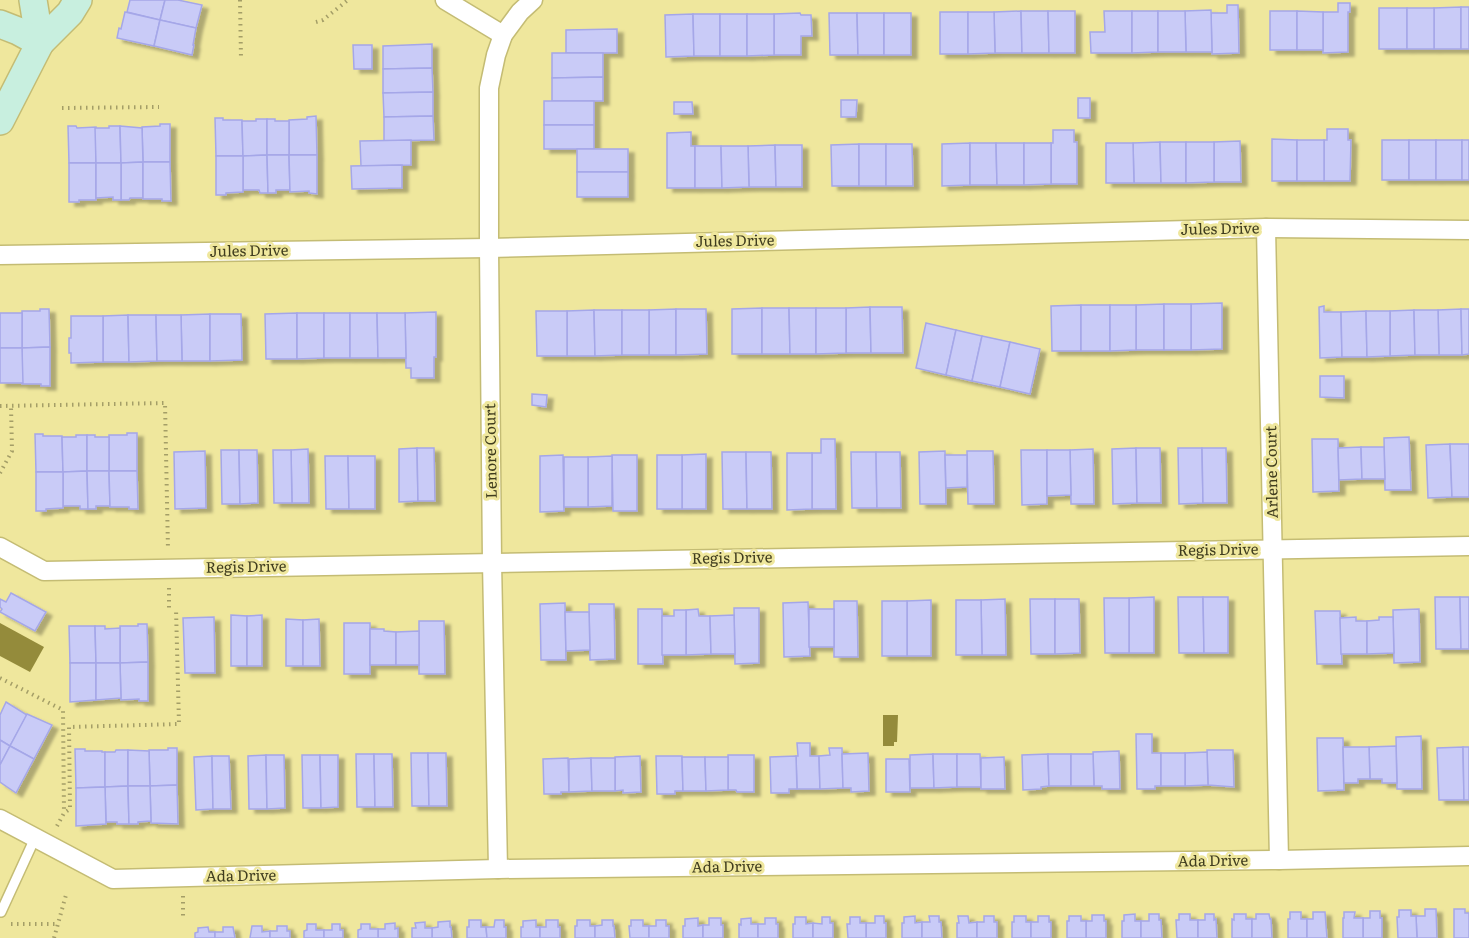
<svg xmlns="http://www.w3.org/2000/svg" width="1469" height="938" font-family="Literata,serif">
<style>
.water{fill:#948b3b}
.building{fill:#c9cbf7;stroke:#a5a7e8;stroke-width:1.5;filter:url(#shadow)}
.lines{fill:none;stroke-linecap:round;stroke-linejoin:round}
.lane-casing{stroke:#c4bc74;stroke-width:12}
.street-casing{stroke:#c4bc74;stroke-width:21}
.secondary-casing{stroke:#c4bc74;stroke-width:30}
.path{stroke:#a49e67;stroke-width:4;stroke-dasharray:1.5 4.5;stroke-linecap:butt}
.lane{stroke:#fff;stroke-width:9}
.street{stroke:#fff;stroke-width:18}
.secondary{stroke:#c8efdf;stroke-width:27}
.labels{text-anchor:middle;stroke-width:6;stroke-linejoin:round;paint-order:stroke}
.street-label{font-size:15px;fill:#3f3c1e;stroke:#efe79d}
</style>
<defs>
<filter id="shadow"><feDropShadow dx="6" dy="4" stdDeviation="1.5" flood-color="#0004"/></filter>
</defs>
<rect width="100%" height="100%" fill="#efe79d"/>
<g class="water">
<polygon points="0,623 44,647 30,672 0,656"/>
<polygon points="883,715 898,715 897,742 894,742 894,746 883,746"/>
</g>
<g class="building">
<polygon points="130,0 165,0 160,20 127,12"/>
<polygon points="165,0 178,0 202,5 196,28 160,20"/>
<polygon points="1338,3 1350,3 1350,12 1348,12 1348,52 1323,53 1323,12 1338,12"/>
<polygon points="1227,5 1238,5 1239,53 1212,54 1211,13 1227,13"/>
<polygon points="1461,7 1461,49 1434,49 1434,8"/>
<rect x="1461" y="7" width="8" height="42"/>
<rect x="1379" y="8" width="28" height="41"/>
<rect x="1407" y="8" width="27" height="41"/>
<polygon points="1211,10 1212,52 1186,52 1185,11"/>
<polygon points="1021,11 1022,53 995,53 994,12"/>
<polygon points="1021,11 1048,11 1049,53 1022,53"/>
<polygon points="1048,11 1075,11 1075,53 1049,53"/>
<polygon points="1104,11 1132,11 1132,53 1091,53 1090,32 1105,32"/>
<polygon points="1132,11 1158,11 1158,52 1132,53"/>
<polygon points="1158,11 1185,11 1186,52 1158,52"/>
<rect x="1270" y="11" width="27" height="39"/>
<polygon points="1297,11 1323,12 1323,50 1297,50"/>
<polygon points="125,12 160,20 154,46 117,38 119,28 121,29"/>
<rect x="940" y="12" width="28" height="42"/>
<polygon points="968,12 994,12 995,53 968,54"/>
<polygon points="800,13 801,15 811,15 812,36 801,36 801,55 774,55 774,14"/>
<polygon points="829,13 857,13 858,55 830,55"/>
<polygon points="857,13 884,13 884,55 858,55"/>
<rect x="884" y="13" width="27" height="42"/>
<polygon points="693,14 694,56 666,57 665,15"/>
<polygon points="693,14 720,14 720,56 694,56"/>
<rect x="720" y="14" width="27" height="42"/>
<polygon points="747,14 774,14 774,55 747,56"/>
<polygon points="160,20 196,28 193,45 194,45 192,55 154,46"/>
<polygon points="617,29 617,53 566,53 566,30"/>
<polygon points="432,44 432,68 383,69 383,46"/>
<polygon points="353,45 372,45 372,69 354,69"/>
<polygon points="552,53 603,53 603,77 552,78"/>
<polygon points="432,68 433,92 383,93 383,69"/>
<polygon points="603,77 603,101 552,101 552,78"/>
<polygon points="433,92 433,116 384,117 383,93"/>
<rect x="1078" y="98" width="12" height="20"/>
<polygon points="841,100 857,100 856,117 841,117"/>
<rect x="544" y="101" width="50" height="24"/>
<polygon points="674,102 692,102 693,114 674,114"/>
<polygon points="316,116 317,155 289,155 289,120 307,119 307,117"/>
<polygon points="433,116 434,140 384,141 384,117"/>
<polygon points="215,118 223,118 223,120 242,120 243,156 216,156"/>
<polygon points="256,119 267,119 267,155 243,156 242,121 256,121"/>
<polygon points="267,119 275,119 275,121 289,121 289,155 267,155"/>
<polygon points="160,124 170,124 170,162 143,162 142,127 160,126"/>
<rect x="544" y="125" width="50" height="24"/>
<polygon points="68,126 76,126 77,128 96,127 96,163 69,163"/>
<polygon points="109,126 120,126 121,163 96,163 95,128 109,128"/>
<polygon points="120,126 142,128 143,162 121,163"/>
<polygon points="1327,129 1348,129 1348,140 1351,140 1350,181 1324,181 1324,140 1327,140"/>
<polygon points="1053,130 1074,130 1074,142 1077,142 1077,184 1051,184 1051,143 1053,143"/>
<polygon points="691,132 691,146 695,146 695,188 667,188 667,133"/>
<polygon points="1272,139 1297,140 1297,181 1272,181"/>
<polygon points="411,140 411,165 361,166 360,141"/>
<rect x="1297" y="140" width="27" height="41"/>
<rect x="1382" y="140" width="27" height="40"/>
<rect x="1409" y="140" width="27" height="40"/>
<rect x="1436" y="140" width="26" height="40"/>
<rect x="1462" y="140" width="7" height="40"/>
<polygon points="1240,141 1241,182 1214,182 1214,142"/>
<polygon points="1160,142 1161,183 1134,183 1133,143"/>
<polygon points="1160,142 1186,142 1186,183 1161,183"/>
<polygon points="1186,142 1214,142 1214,182 1186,183"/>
<polygon points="970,143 970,185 942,186 942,144"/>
<polygon points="970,143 996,143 997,185 970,185"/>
<polygon points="996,143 1024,143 1024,185 997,185"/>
<polygon points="1024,143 1051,143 1051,184 1024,185"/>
<polygon points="1106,143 1133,143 1134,183 1106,183"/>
<polygon points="859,144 859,186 832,186 831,145"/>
<rect x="859" y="144" width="27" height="42"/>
<polygon points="886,144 912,144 913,186 886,186"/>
<polygon points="775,145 776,187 749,187 748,146"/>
<polygon points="775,145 802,145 802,187 776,187"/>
<polygon points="695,146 721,146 722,188 695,188"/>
<polygon points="721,146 748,146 749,187 722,188"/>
<rect x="577" y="149" width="51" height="23"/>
<polygon points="267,155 268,193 260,193 259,190 243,190 243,156"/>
<polygon points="267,155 289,155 290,190 276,190 276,193 268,193"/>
<polygon points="289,155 317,155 317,194 309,193 309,191 290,192"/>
<polygon points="216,156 243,156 243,192 226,193 226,195 216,195"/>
<polygon points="143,162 143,198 130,198 129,200 121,200 121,163"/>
<polygon points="143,162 170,162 171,201 162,201 162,199 143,199"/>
<polygon points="69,163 96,163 96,200 79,200 79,202 69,202"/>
<polygon points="96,163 121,163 121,200 113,200 113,197 96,198"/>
<polygon points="402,165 402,188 352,189 351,166"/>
<rect x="577" y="172" width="51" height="25"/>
<polygon points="1222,303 1222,349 1191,350 1191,304"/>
<polygon points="1164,304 1164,350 1136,350 1136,305"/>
<rect x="1164" y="304" width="27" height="46"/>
<polygon points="1081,305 1081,351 1052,351 1051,306"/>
<rect x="1081" y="305" width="29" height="46"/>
<polygon points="1110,305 1136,305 1136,350 1110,351"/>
<polygon points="1324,306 1324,312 1341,312 1342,357 1320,358 1319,307"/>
<polygon points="870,307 871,353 846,353 846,308"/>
<polygon points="870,307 902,307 903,353 871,353"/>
<polygon points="762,308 762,354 732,354 732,309"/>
<polygon points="762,308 789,308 790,354 762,354"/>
<polygon points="789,308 816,308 816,354 790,354"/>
<polygon points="816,308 846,308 846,353 816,354"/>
<polygon points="40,309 49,309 50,347 22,348 22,311 40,311"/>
<polygon points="676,309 676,355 649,355 649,310"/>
<polygon points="676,309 706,309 707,354 676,355"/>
<polygon points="1461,309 1462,355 1439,355 1438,310"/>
<polygon points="1461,309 1469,309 1469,354 1462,355"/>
<polygon points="594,310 595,356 567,356 567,311"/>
<polygon points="594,310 622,310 622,355 595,356"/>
<rect x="622" y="310" width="27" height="45"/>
<polygon points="1414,310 1415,355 1390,356 1390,311"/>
<polygon points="1414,310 1438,310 1439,355 1415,355"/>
<polygon points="536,311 567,311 567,356 537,356"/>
<polygon points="1366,311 1367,357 1342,357 1341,312"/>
<polygon points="1366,311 1390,311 1390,356 1367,357"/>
<polygon points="436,312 436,357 434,357 434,378 411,378 411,368 406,368 405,313"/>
<rect x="0" y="313" width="22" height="35"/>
<polygon points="297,313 297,359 266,359 265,314"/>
<polygon points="297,313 324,313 324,358 297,359"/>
<rect x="324" y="313" width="26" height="45"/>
<polygon points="350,313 377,313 378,358 350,358"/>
<polygon points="377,313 405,313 406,358 378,358"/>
<polygon points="210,314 210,361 182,361 181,315"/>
<polygon points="210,314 241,314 242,360 210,361"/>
<polygon points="128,315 129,362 103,362 103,316"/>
<polygon points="128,315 156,315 157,361 129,362"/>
<polygon points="156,315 181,315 182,361 157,361"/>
<polygon points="71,316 103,316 103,362 71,363 71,353 69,353 69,338 71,338"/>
<polygon points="926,323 956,330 946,375 916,368"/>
<polygon points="956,330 982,336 972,381 946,375"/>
<polygon points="982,336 1010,342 1000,387 972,381"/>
<polygon points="1010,342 1040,349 1030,394 1000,387"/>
<polygon points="50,347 50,386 41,386 41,384 22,384 22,348"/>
<polygon points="0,348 22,348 23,383 0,383"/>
<polygon points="1320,376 1344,376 1344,398 1320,397"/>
<polygon points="532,394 547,395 546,407 532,405"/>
<polygon points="127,433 137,433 137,471 109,471 109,435 127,435"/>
<polygon points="35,434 43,434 43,436 62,436 63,472 36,472"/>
<polygon points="76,435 87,435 87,471 63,472 62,437 76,437"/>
<polygon points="87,435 95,435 95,437 109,437 109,471 87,471"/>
<polygon points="1409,437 1411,490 1385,490 1384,438"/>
<polygon points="821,439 835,439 836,509 812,509 812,453 821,453"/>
<polygon points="1312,439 1338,439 1339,491 1313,492"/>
<polygon points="1450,444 1452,497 1428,498 1426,445"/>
<polygon points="1450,444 1469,444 1469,497 1452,497"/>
<polygon points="1361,447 1362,479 1339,480 1338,448"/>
<polygon points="1361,447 1384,447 1385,479 1362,479"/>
<polygon points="417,448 418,501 399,502 399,449"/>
<polygon points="417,448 434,448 435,501 418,501"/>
<polygon points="1136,448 1137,503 1113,504 1112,449"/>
<polygon points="1136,448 1160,448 1161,503 1137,503"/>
<polygon points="1178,448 1202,448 1203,503 1179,504"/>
<polygon points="1202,448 1226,448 1227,503 1203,503"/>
<polygon points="308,449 309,503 292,503 291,450"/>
<polygon points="1093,449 1094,504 1071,504 1070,450"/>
<polygon points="221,450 239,450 240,504 222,504"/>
<polygon points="239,450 257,450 258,503 240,504"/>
<polygon points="273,450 291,450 292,503 274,503"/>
<polygon points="1021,450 1047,450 1047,504 1022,505"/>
<polygon points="1047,450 1070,450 1071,495 1047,496"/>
<polygon points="205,451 206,508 175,509 174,452"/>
<polygon points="945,451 946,504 920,504 919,452"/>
<polygon points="967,451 993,451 994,504 968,504"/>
<polygon points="722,452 746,452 747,509 723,509"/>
<polygon points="746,452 771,452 772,509 747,509"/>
<polygon points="851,452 876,452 877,508 852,508"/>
<polygon points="876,452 900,452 901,508 877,508"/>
<polygon points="787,453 812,453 812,509 787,510"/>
<polygon points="706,454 706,509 682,509 682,455"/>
<polygon points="563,455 564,511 540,512 540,456"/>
<polygon points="612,455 637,455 637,511 613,511"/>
<rect x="657" y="455" width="25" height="54"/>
<polygon points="945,455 967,455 967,487 946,488"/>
<polygon points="325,456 348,456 349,509 326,509"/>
<polygon points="348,456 375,456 375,509 349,509"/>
<polygon points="612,456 612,506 588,507 588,457"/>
<rect x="564" y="457" width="24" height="50"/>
<polygon points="87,471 88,509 80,509 80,506 63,506 63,472"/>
<polygon points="87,471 109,471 110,506 96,506 96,509 88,509"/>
<polygon points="109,471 137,471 138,509 129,509 129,507 110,507"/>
<polygon points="36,472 63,472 63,508 46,509 46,511 36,511"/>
<polygon points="11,593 46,612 35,631 0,612 2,609 0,607 0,599 6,602"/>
<polygon points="1154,597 1154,653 1129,653 1129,598"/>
<polygon points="1178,597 1203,597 1204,653 1179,653"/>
<polygon points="1203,597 1228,597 1228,653 1204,653"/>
<polygon points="1435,597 1460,597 1461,649 1436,649"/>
<polygon points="1460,597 1469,597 1469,649 1461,649"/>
<polygon points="1104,598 1129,598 1129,653 1105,653"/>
<polygon points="1005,599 1006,655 982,655 981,600"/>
<polygon points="1030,599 1055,599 1055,654 1031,654"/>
<polygon points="1055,599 1079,599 1080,653 1055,654"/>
<polygon points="931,600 931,656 907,656 907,601"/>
<polygon points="956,600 981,600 982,655 956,655"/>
<polygon points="834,601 857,601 858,657 834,657"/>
<rect x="882" y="601" width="25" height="55"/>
<polygon points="808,602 810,656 784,657 783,603"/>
<polygon points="565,603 566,660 541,660 540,604"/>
<polygon points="589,604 614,604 615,659 590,660"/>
<polygon points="734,608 759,608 759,663 735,664"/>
<polygon points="638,609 662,609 663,664 638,664"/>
<polygon points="698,609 699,616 710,616 711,654 686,655 686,610"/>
<rect x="809" y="609" width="25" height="38"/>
<polygon points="1419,609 1420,662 1394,663 1393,610"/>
<polygon points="674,610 686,610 686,655 662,655 662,616 674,616"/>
<polygon points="1315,611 1340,611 1342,664 1317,664"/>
<polygon points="565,612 589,612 590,650 566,651"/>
<polygon points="231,615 247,616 247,666 231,666"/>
<polygon points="262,615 262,666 247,666 247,616"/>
<polygon points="734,615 735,654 711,654 710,616"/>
<polygon points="214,617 215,673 185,673 183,618"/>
<polygon points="1356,617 1356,621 1367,621 1367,654 1341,654 1340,618"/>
<polygon points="1379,617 1393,617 1394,653 1367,654 1367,621 1379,620"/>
<polygon points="286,619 303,620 303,666 286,666"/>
<polygon points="319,619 320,666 303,666 303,620"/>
<polygon points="419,621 444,621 445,674 419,674"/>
<rect x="344" y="623" width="26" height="51"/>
<polygon points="138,624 147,624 148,662 120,663 120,626 138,626"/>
<polygon points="69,626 95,626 96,663 70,663"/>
<polygon points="95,626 105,626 105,629 120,628 120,663 96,663"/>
<polygon points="370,629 384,629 384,631 396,632 396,665 370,665"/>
<polygon points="419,631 419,665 396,665 396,632"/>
<polygon points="148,662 148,701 139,701 139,699 121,700 120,663"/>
<polygon points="70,663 96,663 96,700 70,702"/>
<polygon points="96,663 120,663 121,698 96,700"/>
<polygon points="6,702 27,715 10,746 0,740 0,715"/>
<polygon points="27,714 52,725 34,759 10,746"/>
<polygon points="1136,734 1152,734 1152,753 1161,753 1161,786 1155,786 1155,789 1137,789"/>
<polygon points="1421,736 1422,789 1397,789 1396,737"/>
<polygon points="1317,738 1343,738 1344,790 1318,791"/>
<polygon points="0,740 10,746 0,765"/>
<polygon points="797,743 810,743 810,756 819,756 820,789 797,789 796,756 798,756"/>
<polygon points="10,746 34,759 16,793 0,782 0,765"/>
<polygon points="1396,746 1397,783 1382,783 1382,779 1370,779 1369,747"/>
<polygon points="1343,747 1369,747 1370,779 1358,779 1358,783 1344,783"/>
<polygon points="1463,747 1464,800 1439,800 1437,748"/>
<polygon points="1463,747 1469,747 1469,800 1464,800"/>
<polygon points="168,748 177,748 177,785 150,786 149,750 168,750"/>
<polygon points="829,748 842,748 843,788 820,789 819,756 830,755"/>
<polygon points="75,749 85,749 85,751 102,751 102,752 105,752 105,787 76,788"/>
<polygon points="116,750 128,750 128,786 105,787 105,752 115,752"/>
<polygon points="128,750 149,751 150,786 128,786"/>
<polygon points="1207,750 1233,750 1234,787 1208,785"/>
<polygon points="1119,751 1120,789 1102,789 1102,786 1094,786 1093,752"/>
<polygon points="1207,752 1208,785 1185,786 1185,753"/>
<polygon points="411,753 428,753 429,806 412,806"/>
<polygon points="428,753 446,753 447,806 429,806"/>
<polygon points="868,753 869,791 851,792 851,788 843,788 842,754"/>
<rect x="1161" y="753" width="24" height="33"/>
<polygon points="356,754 374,754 375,807 357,807"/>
<polygon points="374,754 392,754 393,807 375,807"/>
<polygon points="933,754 934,788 910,788 910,755"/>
<polygon points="933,754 957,754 957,787 934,788"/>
<polygon points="957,754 980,754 981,787 957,787"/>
<polygon points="1048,754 1049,786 1041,787 1041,789 1023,790 1022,755"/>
<polygon points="1048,754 1071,754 1071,786 1049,786"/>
<polygon points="1071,754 1093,754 1094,786 1071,786"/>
<polygon points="266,755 267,809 249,809 248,756"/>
<polygon points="266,755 284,755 285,808 267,809"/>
<polygon points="302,755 320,755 321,808 303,808"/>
<polygon points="320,755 338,755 338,807 321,808"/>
<polygon points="728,755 754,755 754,792 737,792 736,790 728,790"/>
<polygon points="212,756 213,809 196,810 194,757"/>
<polygon points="212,756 229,756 231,809 213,809"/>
<polygon points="640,756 641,792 623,793 623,790 615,791 615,757"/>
<polygon points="656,756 682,756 683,791 675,791 675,794 657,794"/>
<polygon points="796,756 797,789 789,789 789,793 771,793 770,757"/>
<polygon points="682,757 705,757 706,791 683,791"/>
<polygon points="705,757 728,757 728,790 706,791"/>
<polygon points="1004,757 1005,789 981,789 981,758"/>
<polygon points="568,758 569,792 561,792 561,794 544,794 543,759"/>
<polygon points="591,758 592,791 569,792 569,759"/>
<polygon points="591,758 615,758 615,791 592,791"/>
<polygon points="886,759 909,759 910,792 886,792"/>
<polygon points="177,785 178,824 151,823 150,786"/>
<polygon points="128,786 129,824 117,824 117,822 106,822 105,787"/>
<polygon points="128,786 150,786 151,821 138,822 138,824 129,824"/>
<polygon points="105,787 106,824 76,826 76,788"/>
<polygon points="1425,909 1436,909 1437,938 1417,938 1416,916 1425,916"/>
<polygon points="1454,909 1465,909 1465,913 1469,913 1469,938 1454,938"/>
<polygon points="1399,910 1411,910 1411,916 1416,916 1417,938 1398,938 1397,917 1399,917"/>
<polygon points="1370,911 1380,911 1380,918 1382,918 1382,938 1363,938 1363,918 1370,918"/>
<polygon points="1290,912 1301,912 1301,919 1307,919 1307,938 1288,938 1288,919 1290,919"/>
<polygon points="1313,912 1325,912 1327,938 1307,938 1307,919 1313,919"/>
<polygon points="1344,912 1355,912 1354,918 1363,918 1363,938 1343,938 1343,918 1344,918"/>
<polygon points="1135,914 1135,921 1141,921 1141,938 1122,938 1122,921 1124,921 1124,915"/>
<polygon points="1149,914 1159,914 1159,920 1161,920 1162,938 1141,938 1141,921 1149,921"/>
<polygon points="1179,914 1190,914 1190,920 1198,920 1198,938 1177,938 1176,920 1179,920"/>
<polygon points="1205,914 1214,914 1214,920 1216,919 1217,938 1198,938 1198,920 1205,920"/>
<polygon points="1234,914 1246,914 1246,919 1252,919 1252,938 1232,938 1232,919 1234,920"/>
<polygon points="1256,914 1269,914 1270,919 1271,919 1272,938 1252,938 1252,919 1256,919"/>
<polygon points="1092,915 1104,915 1104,921 1106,921 1106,938 1086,938 1086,921 1092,921"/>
<polygon points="875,916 884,916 884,923 886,923 886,938 866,938 866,923 875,923"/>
<polygon points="915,916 915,923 922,922 922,938 902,938 902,923 904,923 904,917"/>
<polygon points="929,916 939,916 939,922 941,922 942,938 922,938 922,922 930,922"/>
<polygon points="958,916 968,916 969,923 977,922 977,938 957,938 957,923 959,923"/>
<polygon points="984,916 994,916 994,922 997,922 997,938 977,938 977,922 984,922"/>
<polygon points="1014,916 1026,916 1026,922 1031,922 1031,938 1012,938 1012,922 1014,922"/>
<polygon points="1038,916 1049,916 1049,922 1051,922 1051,938 1031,938 1031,922 1038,922"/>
<polygon points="1069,916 1081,916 1081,921 1086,921 1086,938 1067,938 1067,921 1069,921"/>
<polygon points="795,917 806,917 806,924 813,923 813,938 793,938 793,924 795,924"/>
<polygon points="822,917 830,917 830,923 833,923 833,938 813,938 813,923 822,924"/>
<polygon points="850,917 860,917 860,923 866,923 866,938 848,938 847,924 850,924"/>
<polygon points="698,918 698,926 703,925 703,938 683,938 683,926 685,926 685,919"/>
<polygon points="709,918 721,918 721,925 723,925 723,938 703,938 703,925 709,925"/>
<polygon points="751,918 751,924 758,924 758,938 739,938 739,924 741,925 741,919"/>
<polygon points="765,918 776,918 776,924 778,924 778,938 758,938 758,924 765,924"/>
<polygon points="469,920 481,920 481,927 486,927 487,938 467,938 467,927 469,927"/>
<polygon points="495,920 504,920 504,927 506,927 506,938 487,938 486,927 494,927"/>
<polygon points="536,920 536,927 540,927 540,938 521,938 521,927 523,927 523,921"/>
<polygon points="546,920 558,920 558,927 560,927 560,938 540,938 540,927 546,927"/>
<polygon points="577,920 590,920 590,926 595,926 595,938 575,938 575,926 577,926"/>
<polygon points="602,920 613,920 613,926 614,926 615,938 595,938 595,926 602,925"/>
<polygon points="631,920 643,920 643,926 649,926 649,938 630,938 629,926 631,926"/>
<polygon points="656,920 666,920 666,926 669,926 669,938 649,938 649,926 656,926"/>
<polygon points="450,921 450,927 451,927 452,938 432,938 432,928 438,927 438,922"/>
<polygon points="425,922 425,928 432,928 432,938 412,938 412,928 416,928 415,923"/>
<polygon points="395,923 395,929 398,928 398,938 378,938 378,929 385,929 385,924"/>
<polygon points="307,924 316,924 316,930 324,930 324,938 304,938 304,931 307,930"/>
<polygon points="332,924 340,924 340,930 343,930 343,938 324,938 324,930 332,930"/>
<polygon points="361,924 370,924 370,929 378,929 378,938 358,938 358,930 361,929"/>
<polygon points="252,926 262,926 262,932 270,931 270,938 250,938"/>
<polygon points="277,926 287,926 287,931 290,931 290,938 270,938 270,931 277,931"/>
<polygon points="208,927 209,932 215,932 215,938 195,938 195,933 198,932 198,928"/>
<polygon points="223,927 233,927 235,938 215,938 215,932 223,932"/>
</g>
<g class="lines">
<defs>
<polyline id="lane" points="1,912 35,838"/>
<g id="street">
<polyline points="445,0 503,35"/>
<polyline points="1266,228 1279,860"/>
<polyline points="0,255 489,248 1266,228 1469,230"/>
<polyline points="0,547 44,571 1469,546"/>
<polyline points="0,819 113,879 498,869 1279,860 1469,856"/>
<polyline points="498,869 492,562 489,248 489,88 496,55 503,35 520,12 533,0"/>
</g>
<g id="secondary">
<polyline points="33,0 40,43"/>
<polyline points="0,24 18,31 40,43"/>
<polyline points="0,121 40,43 70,13 78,0"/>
</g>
</defs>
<use href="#lane" class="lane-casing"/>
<use href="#street" class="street-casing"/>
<use href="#secondary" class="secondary-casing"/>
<g class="path">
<polyline points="240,0 241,59"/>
<polyline points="316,22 323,20 348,0"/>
<polyline points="62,108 159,107"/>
<polyline points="0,406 165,403 168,550"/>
<polyline points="0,473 12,451 11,406"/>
<polyline points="169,588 169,609"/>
<polyline points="0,678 63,710 64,813"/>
<polyline points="57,826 64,813 70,809 69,727 179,724 176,609"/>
<polyline points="183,896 183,917"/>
<polyline points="11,924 58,924"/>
<polyline points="54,938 66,895"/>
</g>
<use href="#lane" class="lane"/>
<use href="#street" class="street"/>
<use href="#secondary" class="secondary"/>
</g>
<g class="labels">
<g class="street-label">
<text transform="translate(1220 229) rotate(-1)" y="5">Jules Drive</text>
<text transform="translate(735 241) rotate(-1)" y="5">Jules Drive</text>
<text transform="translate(249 251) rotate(-1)" y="5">Jules Drive</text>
<text transform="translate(491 451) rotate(-91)" y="5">Lenore Court</text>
<text transform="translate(1272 472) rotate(-91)" y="5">Arlene Court</text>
<text transform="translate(1218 550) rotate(-1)" y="5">Regis Drive</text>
<text transform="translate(732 558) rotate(-1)" y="5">Regis Drive</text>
<text transform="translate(246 567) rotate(-1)" y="5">Regis Drive</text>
<text transform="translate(1213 861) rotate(-1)" y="5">Ada Drive</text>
<text transform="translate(727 867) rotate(-1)" y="5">Ada Drive</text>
<text transform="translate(241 876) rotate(-1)" y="5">Ada Drive</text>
</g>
</g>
</svg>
